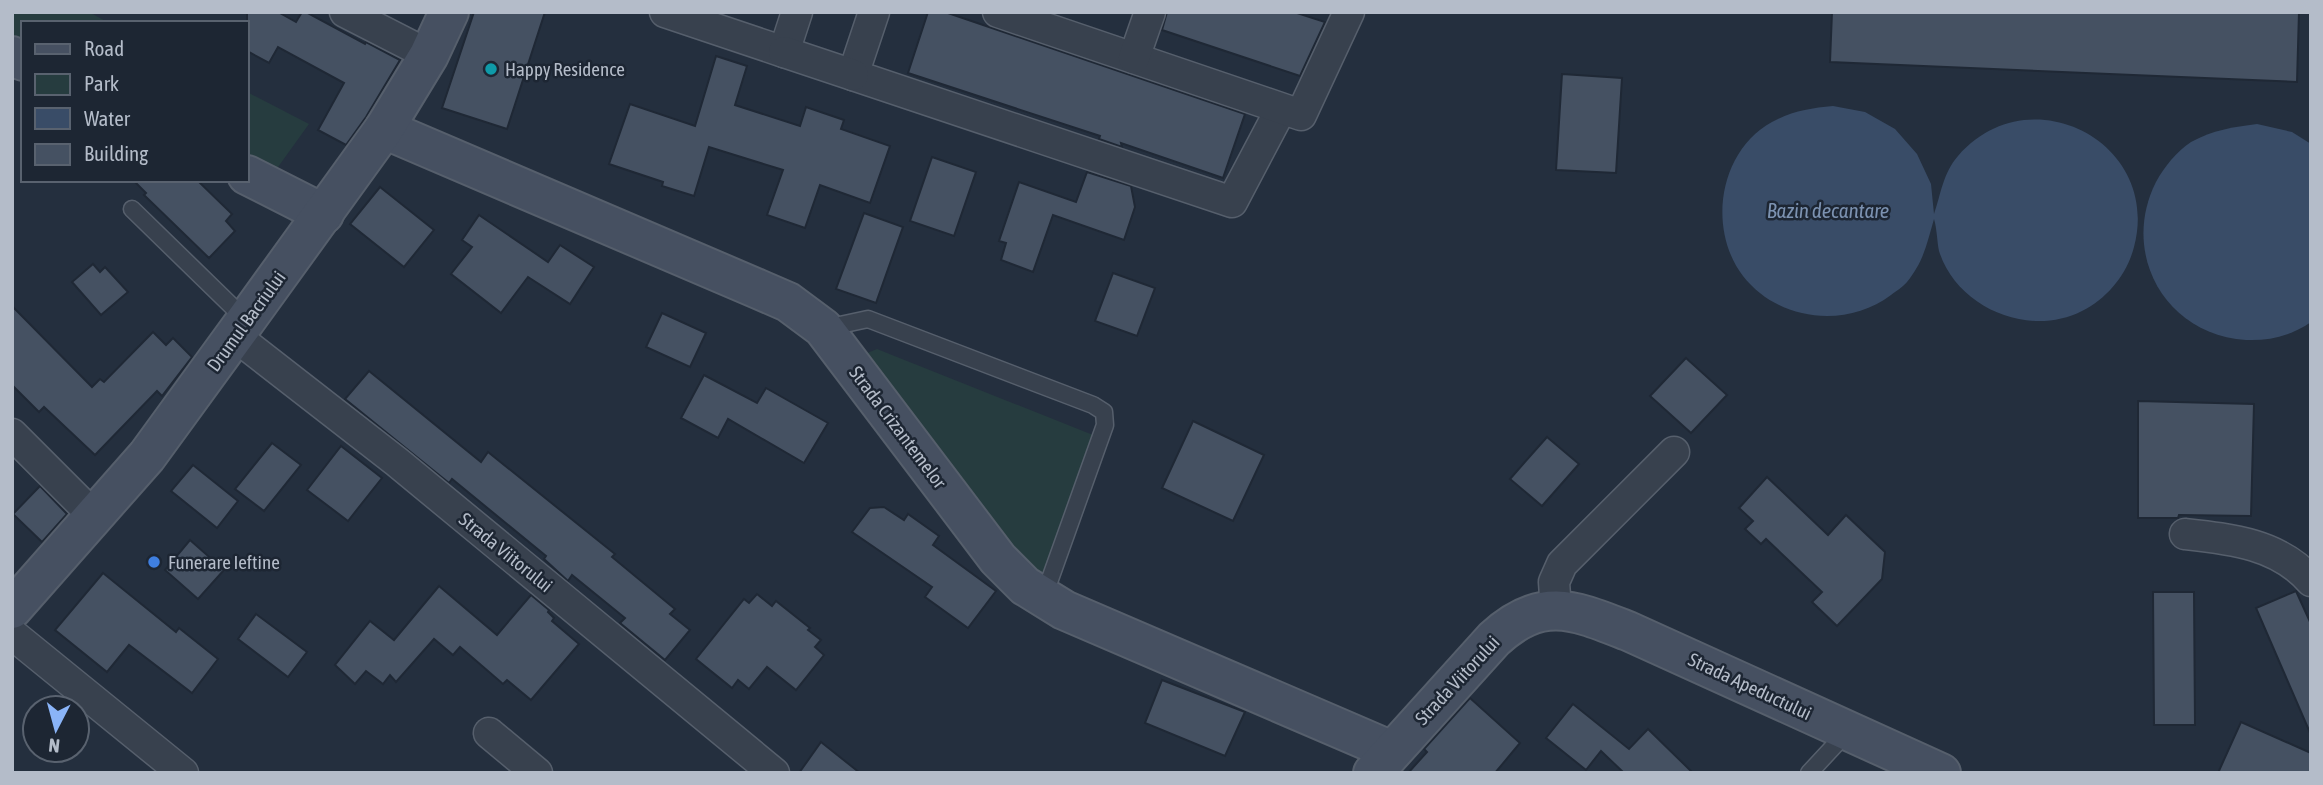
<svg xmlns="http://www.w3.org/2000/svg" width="2323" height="785" font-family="'Asap Condensed',sans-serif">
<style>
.green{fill:#263c3f}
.water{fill:#394c67}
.building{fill:#455162;stroke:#1f2835;stroke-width:2}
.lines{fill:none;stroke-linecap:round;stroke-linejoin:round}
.lane-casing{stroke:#565f6c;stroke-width:19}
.street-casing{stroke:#565f6c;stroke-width:33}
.secondary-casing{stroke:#565f6c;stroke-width:42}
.lane{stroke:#38414e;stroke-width:16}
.street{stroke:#38414e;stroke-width:30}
.secondary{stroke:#465061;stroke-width:38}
.culture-dot{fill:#0f9aa8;stroke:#1d2633;stroke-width:2.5}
.shop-dot{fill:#3f7fe0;stroke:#1d2633;stroke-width:2.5}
.labels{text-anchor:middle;stroke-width:5;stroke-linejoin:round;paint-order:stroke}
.poi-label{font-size:19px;fill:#b4bcc9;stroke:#1d2633;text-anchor:start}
.street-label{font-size:19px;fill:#b4bcc9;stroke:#1d2633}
.water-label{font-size:21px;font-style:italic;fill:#7c92b1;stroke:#1d2633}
</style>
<rect width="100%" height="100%" fill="#242f3e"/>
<g class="green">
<polygon points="12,12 89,12 109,23 23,23 23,50 12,45"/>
<polygon points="247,92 309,124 273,174 247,161"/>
<polygon points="877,349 1108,441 1055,592 1026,569 865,354"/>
</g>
<g class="water">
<path d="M1833 106 1865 112 1895 129 1917 154 1931 184 1934 214C1941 194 1943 173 1958 156 2029 74 2162 142 2134 247 2127 274 2108 298 2082 311 2029 338 1957 308 1939 251 1937 241 1937 229 1934 219 1927 243 1924 261 1907 282 1903 287 1896 291 1891 295 1846 329 1778 321 1743 276 1707 229 1719 151 1772 122 1792 111 1811 108 1833 106Z"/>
<path d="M2257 124 2292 132 2311 144V322C2291 336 2269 341 2246 340 2165 335 2120 253 2156 182 2164 167 2177 151 2191 142 2213 130 2233 127 2257 124Z"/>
</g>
<g class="building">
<polygon points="247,12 278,12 296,22 302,12 306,12 365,44 366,42 400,60 366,117 346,145 318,130 344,83 278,47 269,63 247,51"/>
<polygon points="474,12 545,12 507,129 442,108"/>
<polygon points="928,12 945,12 1245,114 1223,178 1121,143 1122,147 1099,139 1100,136 908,73"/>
<polygon points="1167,12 1294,12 1325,22 1300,76 1162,30"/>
<polygon points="1832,12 2299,12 2297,82 1830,62"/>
<polygon points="716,56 747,66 735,105 800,126 806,107 844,120 841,129 890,146 870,203 820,185 805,228 767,215 783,170 709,147 694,196 662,186 663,182 609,164 630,104 695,126"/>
<polygon points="1562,74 1622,78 1616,173 1556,170"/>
<polygon points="932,157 976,172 954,236 910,221"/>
<polygon points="1087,172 1131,186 1135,207 1124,240 1053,215 1033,272 1001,260 1006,243 999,241 1019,182 1076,202"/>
<polygon points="133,180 197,180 232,214 226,221 235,231 209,258 144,195 146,193"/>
<polygon points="380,187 434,230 404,267 350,224"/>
<polygon points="864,213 903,227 876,303 836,289"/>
<polygon points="479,215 548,262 560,245 594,267 570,304 528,277 501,313 451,274 472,247 462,240"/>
<polygon points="93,264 100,272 105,267 128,292 101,315 72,282"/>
<polygon points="1113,273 1155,288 1137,336 1095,321"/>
<polygon points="12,306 92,387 100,379 104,382 153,332 166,345 173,338 192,357 162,396 157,391 95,455 44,407 39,412 12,385"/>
<polygon points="662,313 706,333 690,367 646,347"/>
<polygon points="1686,358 1727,395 1691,433 1650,396"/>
<polygon points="369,371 481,462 488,452 615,554 612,557 675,609 670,614 690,630 665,660 620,623 625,618 572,575 568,581 544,559 546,556 452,479 449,483 345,399"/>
<polygon points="704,375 757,403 766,388 828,423 804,463 728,419 718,438 681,418"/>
<polygon points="2138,401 2254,404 2251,516 2179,515 2178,518 2138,518"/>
<polygon points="1193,421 1264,455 1233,521 1162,488"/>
<polygon points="1547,437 1579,464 1542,506 1510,479"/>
<polygon points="272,443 301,465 264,511 235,489"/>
<polygon points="341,446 382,478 348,521 307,490"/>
<polygon points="193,465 238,501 217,528 171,491"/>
<polygon points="1767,477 1828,535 1846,515 1885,552 1882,579 1837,626 1812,602 1822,592 1766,539 1761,544 1745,529 1753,521 1739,508"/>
<polygon points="40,486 67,514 42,542 13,514"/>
<polygon points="884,507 904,520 908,514 939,536 933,545 996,591 968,628 925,597 932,587 852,532 870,508"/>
<polygon points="190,540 224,570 198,599 165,570"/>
<polygon points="103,573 176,632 179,628 218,659 192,693 129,645 107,672 55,630"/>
<polygon points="439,586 497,635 531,595 549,610 548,612 554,618 552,621 579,644 531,700 507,680 503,684 460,647 453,655 434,639 396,682 390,675 383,684 366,671 355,684 335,665 370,621 394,640"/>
<polygon points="2296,591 2311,624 2311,735 2256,608"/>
<polygon points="2153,592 2194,592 2195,725 2154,725"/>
<polygon points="757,594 772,606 776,601 810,628 808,630 821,640 815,647 824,655 796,690 767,667 749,689 738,680 732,688 696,659 744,599 749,603"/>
<polygon points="256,614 307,652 288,677 238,639"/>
<polygon points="1162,680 1245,712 1225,756 1145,723"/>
<polygon points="1470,698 1520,743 1495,773 1408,773 1427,752 1424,749"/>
<polygon points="1573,704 1629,749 1648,729 1693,773 1624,773 1601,751 1586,770 1546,738"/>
<polygon points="2241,722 2311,753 2311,773 2218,773"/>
<polygon points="821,742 860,773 799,773"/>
</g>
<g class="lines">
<defs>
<g id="lane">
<polyline points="132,209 246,320"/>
<polyline points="826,328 868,319 1093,405 1104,412 1105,425 1044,596"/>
<polyline points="1809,773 1848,731"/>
</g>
<g id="street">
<polyline points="345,12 429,55"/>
<polyline points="665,12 784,52 797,12"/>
<polyline points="874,12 853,75 1232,202 1281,109"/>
<polyline points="998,12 1301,115 1349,12"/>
<polyline points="784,52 853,75"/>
<polyline points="1134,58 1150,12"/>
<polyline points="235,336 397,462 774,773"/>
<polyline points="12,434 95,517"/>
<path d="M2185 534C2231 539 2279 544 2311 581"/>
<polyline points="1556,610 1554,582 1562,564 1674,452"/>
<polyline points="12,634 183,773"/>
<polyline points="489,733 537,773"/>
</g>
<g id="secondary">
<polyline points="12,56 23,61"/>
<polyline points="384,129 758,289 788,302 823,328 998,559 1025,586 1064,610 1392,751"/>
<polyline points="247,175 324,214"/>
<polyline points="12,609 147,456 246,320 384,129 429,55 449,12"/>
<path d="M1373 773 1494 639C1542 595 1574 610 1628 631L1941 773"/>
</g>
</defs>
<use href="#lane" class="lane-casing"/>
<use href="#street" class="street-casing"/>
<use href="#secondary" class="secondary-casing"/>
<use href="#lane" class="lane"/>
<use href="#street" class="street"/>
<use href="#secondary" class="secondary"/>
</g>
<circle class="culture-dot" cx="491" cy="69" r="7"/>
<circle class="shop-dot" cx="154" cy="562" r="7"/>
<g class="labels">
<g class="poi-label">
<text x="505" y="76">Happy Residence</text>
<text x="168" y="569">Funerare Ieftine</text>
</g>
<g class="street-label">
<text transform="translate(246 321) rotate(-54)" y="7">Drumul Bacriului</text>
<text transform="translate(898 427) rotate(53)" y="7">Strada Crizantemelor</text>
<text transform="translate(506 552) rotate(39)" y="7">Strada Viitorului</text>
<text transform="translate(1457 680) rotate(-47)" y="7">Strada Viitorului</text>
<text transform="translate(1750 686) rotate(25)" y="7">Strada Apeductului</text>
</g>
<g class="water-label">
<text x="1828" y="218">Bazin decantare</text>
</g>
</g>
<rect width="2323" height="785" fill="none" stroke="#b4bcc9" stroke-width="28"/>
<rect x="21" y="21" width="228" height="161" fill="#1d2633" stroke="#59626f" stroke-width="2"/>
<rect x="35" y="44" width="35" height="10" fill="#465061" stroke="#59626f" stroke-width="2"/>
<text x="84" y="56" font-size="21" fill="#b4bcc9">Road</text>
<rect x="35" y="74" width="35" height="21" fill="#263c3f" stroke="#59626f" stroke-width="2"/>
<text x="84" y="91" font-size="21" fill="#b4bcc9">Park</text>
<rect x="35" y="108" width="35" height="21" fill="#394c67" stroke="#59626f" stroke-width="2"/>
<text x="84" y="126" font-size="21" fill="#b4bcc9">Water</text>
<rect x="35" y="144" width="35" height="21" fill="#455162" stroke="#59626f" stroke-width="2"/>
<text x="84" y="161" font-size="21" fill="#b4bcc9">Building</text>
<g transform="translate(56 729) rotate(186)"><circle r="33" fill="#1d2633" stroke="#59626f" stroke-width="2"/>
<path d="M0-5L12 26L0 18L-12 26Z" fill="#8ab4f8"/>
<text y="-10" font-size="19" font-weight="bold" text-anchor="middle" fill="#b4bcc9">N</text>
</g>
</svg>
